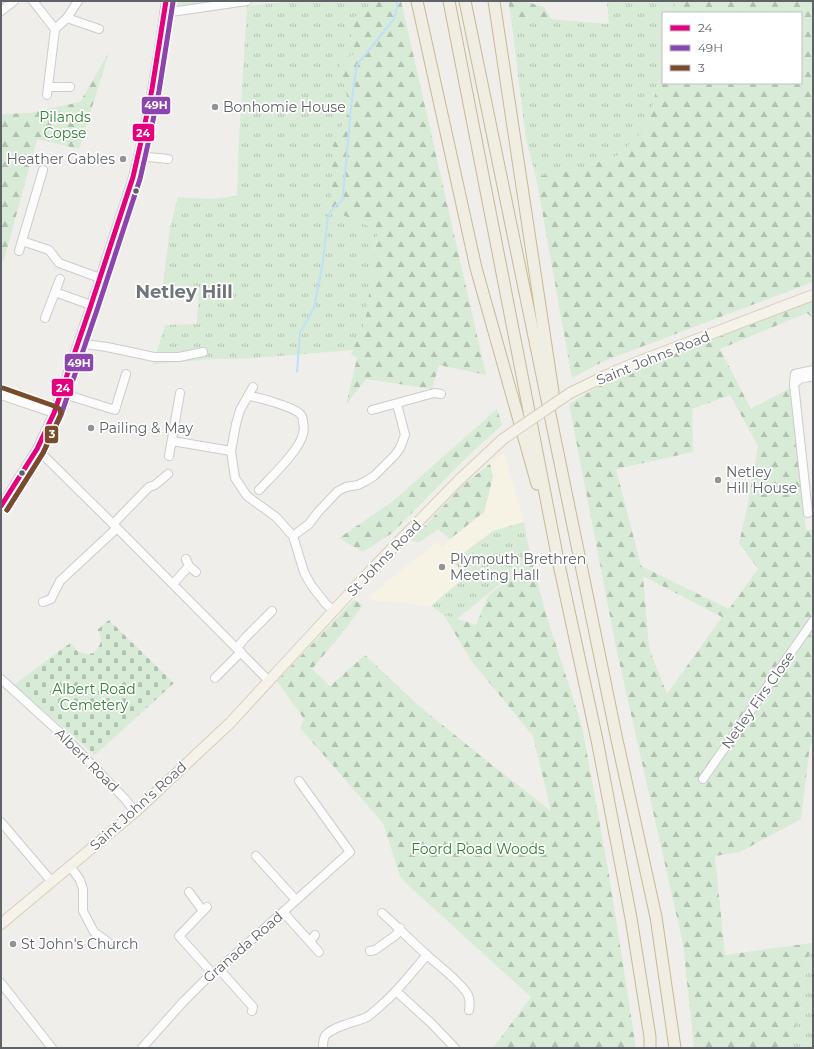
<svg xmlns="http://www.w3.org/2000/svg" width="814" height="1049" font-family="Montserrat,sans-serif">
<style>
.commercial{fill:#f7f3e4}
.grass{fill:url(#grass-tufts)}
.forest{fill:url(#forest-firs);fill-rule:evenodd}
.cemetery{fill:url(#cemetery-stones)}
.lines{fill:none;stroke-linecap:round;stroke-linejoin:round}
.stream{stroke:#bfe0f9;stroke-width:2}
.minor-casing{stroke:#cbcccc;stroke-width:10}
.major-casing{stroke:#d7ceb8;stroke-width:12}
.highway-casing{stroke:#c8b996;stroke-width:13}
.minor{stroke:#fdfcfc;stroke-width:8}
.major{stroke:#f4f2e9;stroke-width:10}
.highway{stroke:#f0ede3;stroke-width:11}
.major-bridge-casing{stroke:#d7ceb8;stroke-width:12;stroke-linecap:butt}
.major-bridge{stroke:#f4f2e9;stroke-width:10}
.bus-1-casing{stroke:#fff;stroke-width:8}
.bus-2-casing{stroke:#fff;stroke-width:8}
.bus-3-casing{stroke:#fff;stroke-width:8}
.bus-1{stroke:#e5007d;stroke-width:5}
.bus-2{stroke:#8e44ad;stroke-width:5}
.bus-3{stroke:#7a4b2a;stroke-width:5}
.poi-dot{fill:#919496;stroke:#fff;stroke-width:1.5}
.bus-dot{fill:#5f6368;stroke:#fff;stroke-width:1.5}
.labels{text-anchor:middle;stroke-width:3.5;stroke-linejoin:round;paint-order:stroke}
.poi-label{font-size:14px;fill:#5f6368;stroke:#fff;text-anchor:start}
.park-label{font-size:14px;fill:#348238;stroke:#fff}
.street-label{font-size:14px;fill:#5f6368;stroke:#fff}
.district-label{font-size:18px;font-weight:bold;fill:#70757a;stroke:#fff}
.line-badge{stroke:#fff;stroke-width:1.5}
.badge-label{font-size:11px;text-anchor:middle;font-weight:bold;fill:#fff}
</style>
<defs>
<pattern id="grass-tufts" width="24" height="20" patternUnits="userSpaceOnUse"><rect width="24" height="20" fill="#d8ebd6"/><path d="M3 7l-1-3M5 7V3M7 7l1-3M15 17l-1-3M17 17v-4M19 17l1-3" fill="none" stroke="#b2c2b1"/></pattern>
<pattern id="forest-firs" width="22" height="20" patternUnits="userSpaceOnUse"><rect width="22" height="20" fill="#d8ebd6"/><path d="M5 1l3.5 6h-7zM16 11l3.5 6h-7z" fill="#b2c2b1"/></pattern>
<pattern id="cemetery-stones" width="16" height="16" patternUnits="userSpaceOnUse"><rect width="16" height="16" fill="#d8ebd6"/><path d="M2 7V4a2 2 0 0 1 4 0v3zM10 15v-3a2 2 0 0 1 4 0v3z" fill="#b2c2b1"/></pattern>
</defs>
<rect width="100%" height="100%" fill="#efeeea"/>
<polygon class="commercial" points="504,452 524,522 493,531 453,561 465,577 431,606 372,600 368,597 437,542 443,548 450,539 484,512 493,477 490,464"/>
<g class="grass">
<polygon points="173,1 200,1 200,3 177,7 173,5"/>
<polygon points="293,1 380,1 348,21 355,54 339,60 350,109 333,145 378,229 365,323 353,350 241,359 213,359 153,364 165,325 197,324 199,288 163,284 170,228 178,197 211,199 237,196 239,140 247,6"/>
<polygon points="607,1 676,1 673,13 663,13 663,58 648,127 617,156 577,169 536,177 526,140 511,16 609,24"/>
<polygon points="524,522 531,559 452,623 443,614 431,606 465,577 453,561 493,531"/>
<polygon points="811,943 813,943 813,1048 789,1048 797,1020"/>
</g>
<g class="forest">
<polygon points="380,1 401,1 486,375 439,365 432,389 366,379 346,405 357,358 351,354 365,323 378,230 331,210 333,145 350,109 339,60 355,54 348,21"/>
<polygon points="508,1 527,1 527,2 544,7 552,20 511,16"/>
<polygon points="676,1 813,1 813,282 604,361 572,378 536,177 577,169 617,156 648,127 663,58 663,83 801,83 801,13 673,13"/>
<polygon points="109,52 79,149 37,139 4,260 1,259 1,114 29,113 80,102"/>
<path d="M813 300V318L807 313 720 349 751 409 790 388 806 530H813V742L810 745 801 819 740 852 715 856 725 955 811 943 797 1020 789 1048H694L683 944 617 652 569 404 601 385 649 362ZM730 395 758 446 747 509 739 543 758 569 729 609 641 566 616 469 693 452 692 409ZM643 576 722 617 667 694 649 648Z"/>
<polygon points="497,409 502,425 469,455 392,533 363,552 339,538 392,502"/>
<polygon points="490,464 493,477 484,512 450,539 438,529 420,542 411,541 463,485"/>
<polygon points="531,559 546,614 582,726 609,875 636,1048 493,1048 531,997 408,885 400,876 383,823 300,728 304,719 277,681 354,600 363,605 343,632 312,669 330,686 365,655 419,706 492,765 551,811 533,736 473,663 443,614 476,625 488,596"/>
</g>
<path class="cemetery" d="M109 620 174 683 95 755 14 685 66 646 71 643 78 652 88 654 94 653C101 645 104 639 97 630Z"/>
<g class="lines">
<polyline class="stream" points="297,372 300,333 314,308 323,262 328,215 336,205 342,201 343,195 352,98 357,65 394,19 397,8 397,1"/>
<defs>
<g id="minor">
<polyline points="33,1 55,29"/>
<polyline points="1,11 14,1"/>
<polyline points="164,13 247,1"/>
<polyline points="67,18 99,29"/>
<polyline points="48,87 70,87"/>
<polyline points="47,95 55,29 67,18 78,1"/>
<polyline points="138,156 168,159"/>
<polyline points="22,241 49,250 59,263 100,278"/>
<polyline points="19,251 43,170"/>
<polyline points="55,292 91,305"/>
<polyline points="45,318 60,279"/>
<polyline points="78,343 107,347 154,357 179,357 203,352"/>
<polyline points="794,384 800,379 813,376"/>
<polyline points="253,387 240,410 236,424 231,451 235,478 247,496 276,517 293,536 304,572 311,585 326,604 334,611"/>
<polyline points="61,393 115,410 126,374"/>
<polyline points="1,395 54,413"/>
<path d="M248 396C258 397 294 407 300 414 303 416 303 419 303 422 304 426 304 430 303 434 299 451 271 477 259 490"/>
<polyline points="372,410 434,393 441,394"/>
<polyline points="172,441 231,451"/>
<polyline points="37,449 117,528 269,681"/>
<polyline points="169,456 180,393"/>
<path d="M1 506 37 449 54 413 91 305 133 177C148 119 158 60 166 1"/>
<polyline points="808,513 794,384 795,374 813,370"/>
<polyline points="113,524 149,487 155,485 168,474"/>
<polyline points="293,536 309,524 318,512 338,491 346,487 358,485 366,481 374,476 395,455 400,448 405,435 397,404"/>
<polyline points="186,559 189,566 196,572"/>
<polyline points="173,584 189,566"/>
<polyline points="43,602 51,599 60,581 117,528"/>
<polyline points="237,648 245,638 272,611"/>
<polyline points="215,678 241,652"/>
<polyline points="1,679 68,740 125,799 135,812"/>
<polyline points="703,779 813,621"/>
<polyline points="1,822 52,882"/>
<polyline points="256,856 296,900"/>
<polyline points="70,866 80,880 83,889 83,911 94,932 108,942"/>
<polyline points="189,892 203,911"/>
<polyline points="207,907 179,936 212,973"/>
<polyline points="283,912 319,952"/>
<path d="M382 913C398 927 412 942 428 956 438 965 462 983 468 995 470 1000 470 1005 469 1010"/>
<polyline points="310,942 315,935"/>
<polyline points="370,951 375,950 396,935 400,928"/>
<polyline points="219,969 253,1007 252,1011"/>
<polyline points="1,983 52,1048"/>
<polyline points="396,991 431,1023 455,1048"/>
<polyline points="142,1048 183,1002 212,973 219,969 350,852 299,781"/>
<path d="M323 1048C323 1044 323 1040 325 1036 331 1027 356 1022 367 1017 373 1013 380 1006 386 1001 401 987 413 971 427 955"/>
</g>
<g id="major">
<polyline points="570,393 618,370 640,361 813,295"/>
<polyline points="1,924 135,812 230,723 373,568 458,481 503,439"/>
</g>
<g id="highway">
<polyline points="417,1 476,268 537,484"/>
<polyline points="449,1 558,560 597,740 631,918 650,1037 650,1048"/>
<polyline points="465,1 617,740 656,917 675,1048"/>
<polyline points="494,1 553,392"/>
</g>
</defs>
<use href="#minor" class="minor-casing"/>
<use href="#major" class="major-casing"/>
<use href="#highway" class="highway-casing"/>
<use href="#minor" class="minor"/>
<use href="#major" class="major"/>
<use href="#highway" class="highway"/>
<defs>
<polyline id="major-bridge" points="503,439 570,393"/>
</defs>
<use href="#major-bridge" class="major-bridge-casing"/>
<use href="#major-bridge" class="major-bridge"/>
<defs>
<polyline id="bus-1" points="1,506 37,449 54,413 91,305 133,177 143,133 152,89 166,1"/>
<polyline id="bus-2" points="7,510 43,453 61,415 98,307 140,179 150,135 159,91 173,2"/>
<path id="bus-3" d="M3 388 57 407C60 409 62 412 60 416L43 453 7 510"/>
</defs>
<use href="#bus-1" class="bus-1-casing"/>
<use href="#bus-2" class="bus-2-casing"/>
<use href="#bus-3" class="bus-3-casing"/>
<use href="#bus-1" class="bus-1"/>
<use href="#bus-2" class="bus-2"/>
<use href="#bus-3" class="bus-3"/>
</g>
<g class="poi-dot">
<circle cx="215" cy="107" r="4"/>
<circle cx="123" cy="159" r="4"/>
<circle cx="91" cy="428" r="4"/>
<circle cx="718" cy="480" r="4"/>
<circle cx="442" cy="567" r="4"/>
<circle cx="13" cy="944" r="4"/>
</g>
<g class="bus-dot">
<circle cx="136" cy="191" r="3.5"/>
<circle cx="22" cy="473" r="3.5"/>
</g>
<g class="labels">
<g class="poi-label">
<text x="223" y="112">Bonhomie House</text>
<text x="115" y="164" text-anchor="end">Heather Gables</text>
<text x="99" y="433">Pailing &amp; May</text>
<text x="726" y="477">Netley<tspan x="726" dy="16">Hill House</tspan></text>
<text x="450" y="564">Plymouth Brethren<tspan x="450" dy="16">Meeting Hall</tspan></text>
<text x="21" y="949">St John's Church</text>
</g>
<g class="park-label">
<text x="65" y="122">Pilands<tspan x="65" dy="16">Copse</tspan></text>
<text x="94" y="694">Albert Road<tspan x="94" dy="16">Cemetery</tspan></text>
<text x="478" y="854">Foord Road Woods</text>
</g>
<g class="street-label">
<text transform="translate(653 358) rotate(-22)" y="5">Saint Johns Road</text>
<text transform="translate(384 558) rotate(-46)" y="5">St Johns Road</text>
<text transform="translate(758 700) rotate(-55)" y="5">Netley Firs Close</text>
<text transform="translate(87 760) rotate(45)" y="5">Albert Road</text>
<text transform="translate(138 806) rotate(-42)" y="5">Saint John's Road</text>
<text transform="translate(243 947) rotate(-41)" y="5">Granada Road</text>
</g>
<g class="district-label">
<text x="184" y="298">Netley Hill</text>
</g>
</g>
<g class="line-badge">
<rect x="141" y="96" width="30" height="19" rx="4" fill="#8e44ad"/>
<rect x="132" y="123" width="23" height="19" rx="4" fill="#e5007d"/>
<rect x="64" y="353" width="30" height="19" rx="4" fill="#8e44ad"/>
<rect x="51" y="378" width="23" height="19" rx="4" fill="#e5007d"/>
<rect x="44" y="425" width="15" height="19" rx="4" fill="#7a4b2a"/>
</g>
<g class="badge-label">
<text x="156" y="109">49H</text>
<text x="143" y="137">24</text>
<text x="79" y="367">49H</text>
<text x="63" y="392">24</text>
<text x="52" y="438">3</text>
</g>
<rect width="814" height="1049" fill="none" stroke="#5f6368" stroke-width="4"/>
<rect x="662" y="12" width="140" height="72" fill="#ffffff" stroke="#bfc1c3"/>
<rect x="670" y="25" width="20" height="6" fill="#e5007d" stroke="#bfc1c3"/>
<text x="698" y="32" font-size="12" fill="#5f6368">24</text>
<rect x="670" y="45" width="20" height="6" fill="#8e44ad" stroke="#bfc1c3"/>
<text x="698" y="52" font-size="12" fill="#5f6368">49H</text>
<rect x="670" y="65" width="20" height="6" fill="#7a4b2a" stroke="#bfc1c3"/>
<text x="698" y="72" font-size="12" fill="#5f6368">3</text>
</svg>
